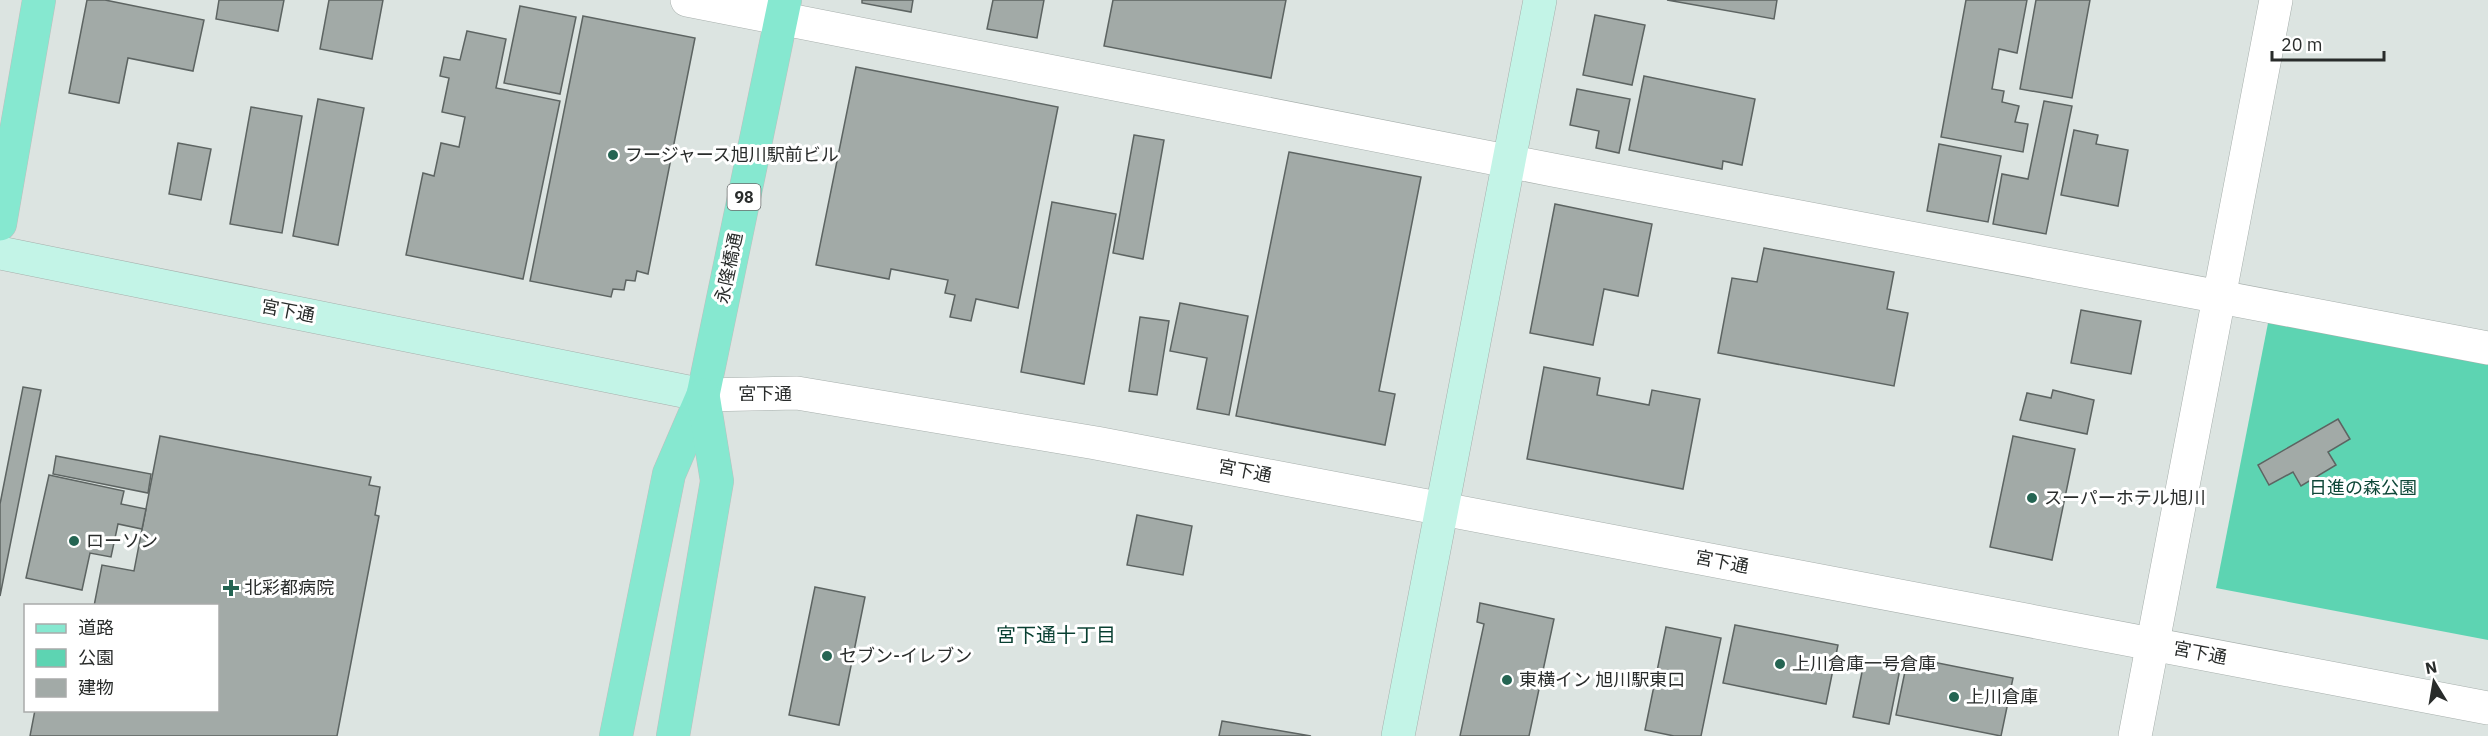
<svg xmlns="http://www.w3.org/2000/svg" width="2488" height="736" font-family="'IBM Plex Sans','Noto Sans JP',sans-serif">
<style>
.green{fill:#5dd4b2}
.building{fill:#a2aaa7;stroke:#5d6462;stroke-width:1.5}
.lines{fill:none;stroke-linecap:round;stroke-linejoin:round}
.street-casing{stroke:#a7afac;stroke-width:34}
.secondary-casing{stroke:#a7afac;stroke-width:34}
.primary-casing{stroke:#bfc0bf;stroke-width:34}
.street{stroke:#fff;stroke-width:33}
.secondary{stroke:#c3f4e7;stroke-width:33}
.primary{stroke:#86e8d0;stroke-width:33}
.poi-dot{fill:#246452;stroke:#fff;stroke-width:2}
.labels{text-anchor:middle;stroke-width:6;stroke-linejoin:round;paint-order:stroke}
.shield{fill:#fff;stroke:#696b6b;stroke-width:1.5}
.shield-label{font-size:16px;font-weight:bold;fill:#292c2b}
.poi-label{font-size:18px;fill:#292c2b;stroke:#fff;text-anchor:start}
.street-label{font-size:18px;fill:#292c2b;stroke:#fff}
.park-label{font-size:18px;fill:#0e4738;stroke:#fff}
.neighbourhood-label{font-size:20px;fill:#083f31;stroke:#fff}
</style>
<rect width="100%" height="100%" fill="#dce4e1"/>
<polygon class="green" points="2269,318 2488,360 2488,640 2216,588"/>
<g class="building">
<polygon points="87,0 105,0 204,20 193,71 128,58 119,103 69,93"/>
<polygon points="219,0 284,0 278,31 216,19"/>
<polygon points="329,0 383,0 372,59 320,49"/>
<polygon points="862,0 913,0 911,12 862,3"/>
<polygon points="993,0 1044,0 1037,38 987,29"/>
<polygon points="1113,0 1286,0 1271,78 1104,46"/>
<polygon points="1667,0 1777,0 1774,19"/>
<polygon points="1966,0 2027,0 2017,53 1999,49 1992,89 2004,91 2002,102 2019,106 2015,122 2028,124 2023,152 1941,137"/>
<polygon points="2036,0 2090,0 2072,98 2020,89"/>
<polygon points="520,6 576,17 560,94 504,83"/>
<polygon points="1595,15 1645,25 1632,85 1583,75"/>
<polygon points="583,16 695,38 648,274 637,271 635,281 626,280 624,290 613,289 611,297 530,281"/>
<polygon points="467,31 506,39 496,88 560,101 523,279 406,255 423,173 434,176 441,143 459,147 465,117 442,112 449,78 440,76 444,57 460,60"/>
<polygon points="856,67 1058,107 1018,308 976,299 971,321 950,317 955,295 945,293 948,280 891,269 889,279 816,265"/>
<polygon points="1644,76 1755,99 1742,165 1723,161 1722,169 1629,150"/>
<polygon points="1577,89 1630,99 1619,153 1596,148 1599,131 1570,125"/>
<polygon points="318,99 364,108 338,245 293,236"/>
<polygon points="2044,101 2072,106 2046,234 1993,224 2002,174 2028,179"/>
<polygon points="251,107 302,116 282,233 230,224"/>
<polygon points="2074,130 2098,135 2096,144 2128,150 2118,206 2061,195"/>
<polygon points="1134,135 1164,140 1143,259 1113,253"/>
<polygon points="178,143 211,149 201,200 169,194"/>
<polygon points="1939,144 2001,156 1988,222 1927,211"/>
<polygon points="1289,152 1421,177 1379,391 1395,394 1385,445 1236,416"/>
<polygon points="1052,202 1116,214 1084,384 1021,372"/>
<polygon points="1555,204 1652,224 1638,296 1604,289 1593,345 1530,333"/>
<polygon points="1764,248 1894,272 1887,309 1908,313 1894,386 1718,353 1732,278 1757,282"/>
<polygon points="1180,303 1248,316 1229,415 1197,409 1207,358 1170,351"/>
<polygon points="2081,310 2141,321 2131,374 2071,363"/>
<polygon points="1140,317 1169,321 1157,395 1129,391"/>
<polygon points="1544,367 1600,378 1597,395 1649,405 1652,390 1700,399 1683,489 1527,459"/>
<polygon points="23,387 41,390 0,596 0,504"/>
<polygon points="2053,390 2094,400 2087,434 2020,420 2027,393 2051,398"/>
<polygon points="2338,419 2350,439 2328,452 2336,465 2301,486 2293,472 2269,485 2258,465"/>
<polygon points="160,436 371,477 369,485 380,487 375,515 379,516 337,736 30,736 35,710 218,710 218,606 94,606 102,565 134,571"/>
<polygon points="2013,436 2075,449 2052,560 1990,547"/>
<polygon points="56,456 151,474 148,493 53,474"/>
<polygon points="49,475 124,491 121,504 146,509 142,529 118,524 111,557 90,553 82,590 26,578"/>
<polygon points="1137,515 1192,526 1183,575 1127,565"/>
<polygon points="815,587 865,597 839,725 789,715"/>
<polygon points="1480,603 1554,619 1529,736 1460,736 1484,624 1477,622"/>
<polygon points="1735,625 1838,645 1826,704 1723,683"/>
<polygon points="1666,627 1721,638 1701,736 1674,736 1645,730"/>
<polygon points="1908,657 2013,678 2001,736 1896,715"/>
<polygon points="1864,662 1900,669 1889,724 1853,717"/>
<polygon points="1222,721 1311,736 1219,736"/>
</g>
<g class="lines">
<defs>
<g id="street">
<polyline points="687,0 1553,170 2488,348"/>
<polyline points="703,395 797,393 1096,443 2488,708"/>
<polyline points="2135,736 2276,0"/>
</g>
<g id="secondary">
<polyline points="0,253 703,395"/>
<polyline points="1398,736 1540,0"/>
</g>
<g id="primary">
<polyline points="0,224 39,0"/>
<polyline points="616,736 669,474 703,395 785,0"/>
<polyline points="673,736 717,481 703,395"/>
</g>
</defs>
<use href="#street" class="street-casing"/>
<use href="#secondary" class="secondary-casing"/>
<use href="#primary" class="primary-casing"/>
<use href="#street" class="street"/>
<use href="#secondary" class="secondary"/>
<use href="#primary" class="primary"/>
</g>
<g class="poi-dot">
<circle cx="613" cy="155" r="6"/>
<circle cx="2032" cy="498" r="6"/>
<circle cx="74" cy="541" r="6"/>
<path d="M228 579h6v6h6v6h-6v6h-6v-6h-6v-6h6z"/>
<circle cx="827" cy="656" r="6"/>
<circle cx="1780" cy="664" r="6"/>
<circle cx="1507" cy="680" r="6"/>
<circle cx="1954" cy="697" r="6"/>
</g>
<g class="labels">
<rect class="shield" x="727.5" y="184" width="33" height="26" rx="4.5"/>
<g class="shield-label">
<text x="744" y="203">98</text>
</g>
<g class="poi-label">
<text x="625" y="161">フージャース旭川駅前ビル</text>
<text x="2044" y="504">スーパーホテル旭川</text>
<text x="86" y="547">ローソン</text>
<text x="244" y="594">北彩都病院</text>
<text x="839" y="662">セブン-イレブン</text>
<text x="1792" y="670">上川倉庫一号倉庫</text>
<text x="1519" y="686">東横イン 旭川駅東口</text>
<text x="1966" y="703">上川倉庫</text>
</g>
<g class="street-label">
<text transform="translate(729 268) rotate(-78)" y="6">永隆橋通</text>
<text transform="translate(288 311) rotate(11)" y="6">宮下通</text>
<text x="765" y="400">宮下通</text>
<text transform="translate(1245 471) rotate(11)" y="6">宮下通</text>
<text transform="translate(1722 562) rotate(11)" y="6">宮下通</text>
<text transform="translate(2200 653) rotate(11)" y="6">宮下通</text>
</g>
<g class="park-label">
<text x="2363" y="494">日進の森公園</text>
</g>
<g class="neighbourhood-label">
<text x="1056" y="642">宮下通十丁目</text>
</g>
</g>
<rect x="24" y="604" width="195" height="108" fill="#ffffff" stroke="#a9abaa" stroke-width="1.5"/>
<rect x="36" y="624" width="30" height="9" fill="#86e8d0" stroke="#a9abaa" stroke-width="1.5"/>
<text x="78" y="634" font-size="18" fill="#292c2b">道路</text>
<rect x="36" y="649" width="30" height="18" fill="#5dd4b2" stroke="#a9abaa" stroke-width="1.5"/>
<text x="78" y="664" font-size="18" fill="#292c2b">公園</text>
<rect x="36" y="679" width="30" height="18" fill="#a2aaa7" stroke="#a9abaa" stroke-width="1.5"/>
<text x="78" y="694" font-size="18" fill="#292c2b">建物</text>
<g transform="translate(2434 682) rotate(349)" stroke="#ffffff" stroke-width="4.5" paint-order="stroke">
<path d="M0-4.5L10 22L0 15L-10 22Z" fill="#292c2b"/>
<text y="-9" font-size="16" font-weight="bold" text-anchor="middle" fill="#292c2b">N</text>
</g>
<path d="M2272 51v9h112v-9" fill="none" stroke="#292c2b" stroke-width="3"/>
<text x="2281" y="51" font-size="18" fill="#292c2b" stroke="#ffffff" stroke-width="4.5" paint-order="stroke">20 m</text>
</svg>
